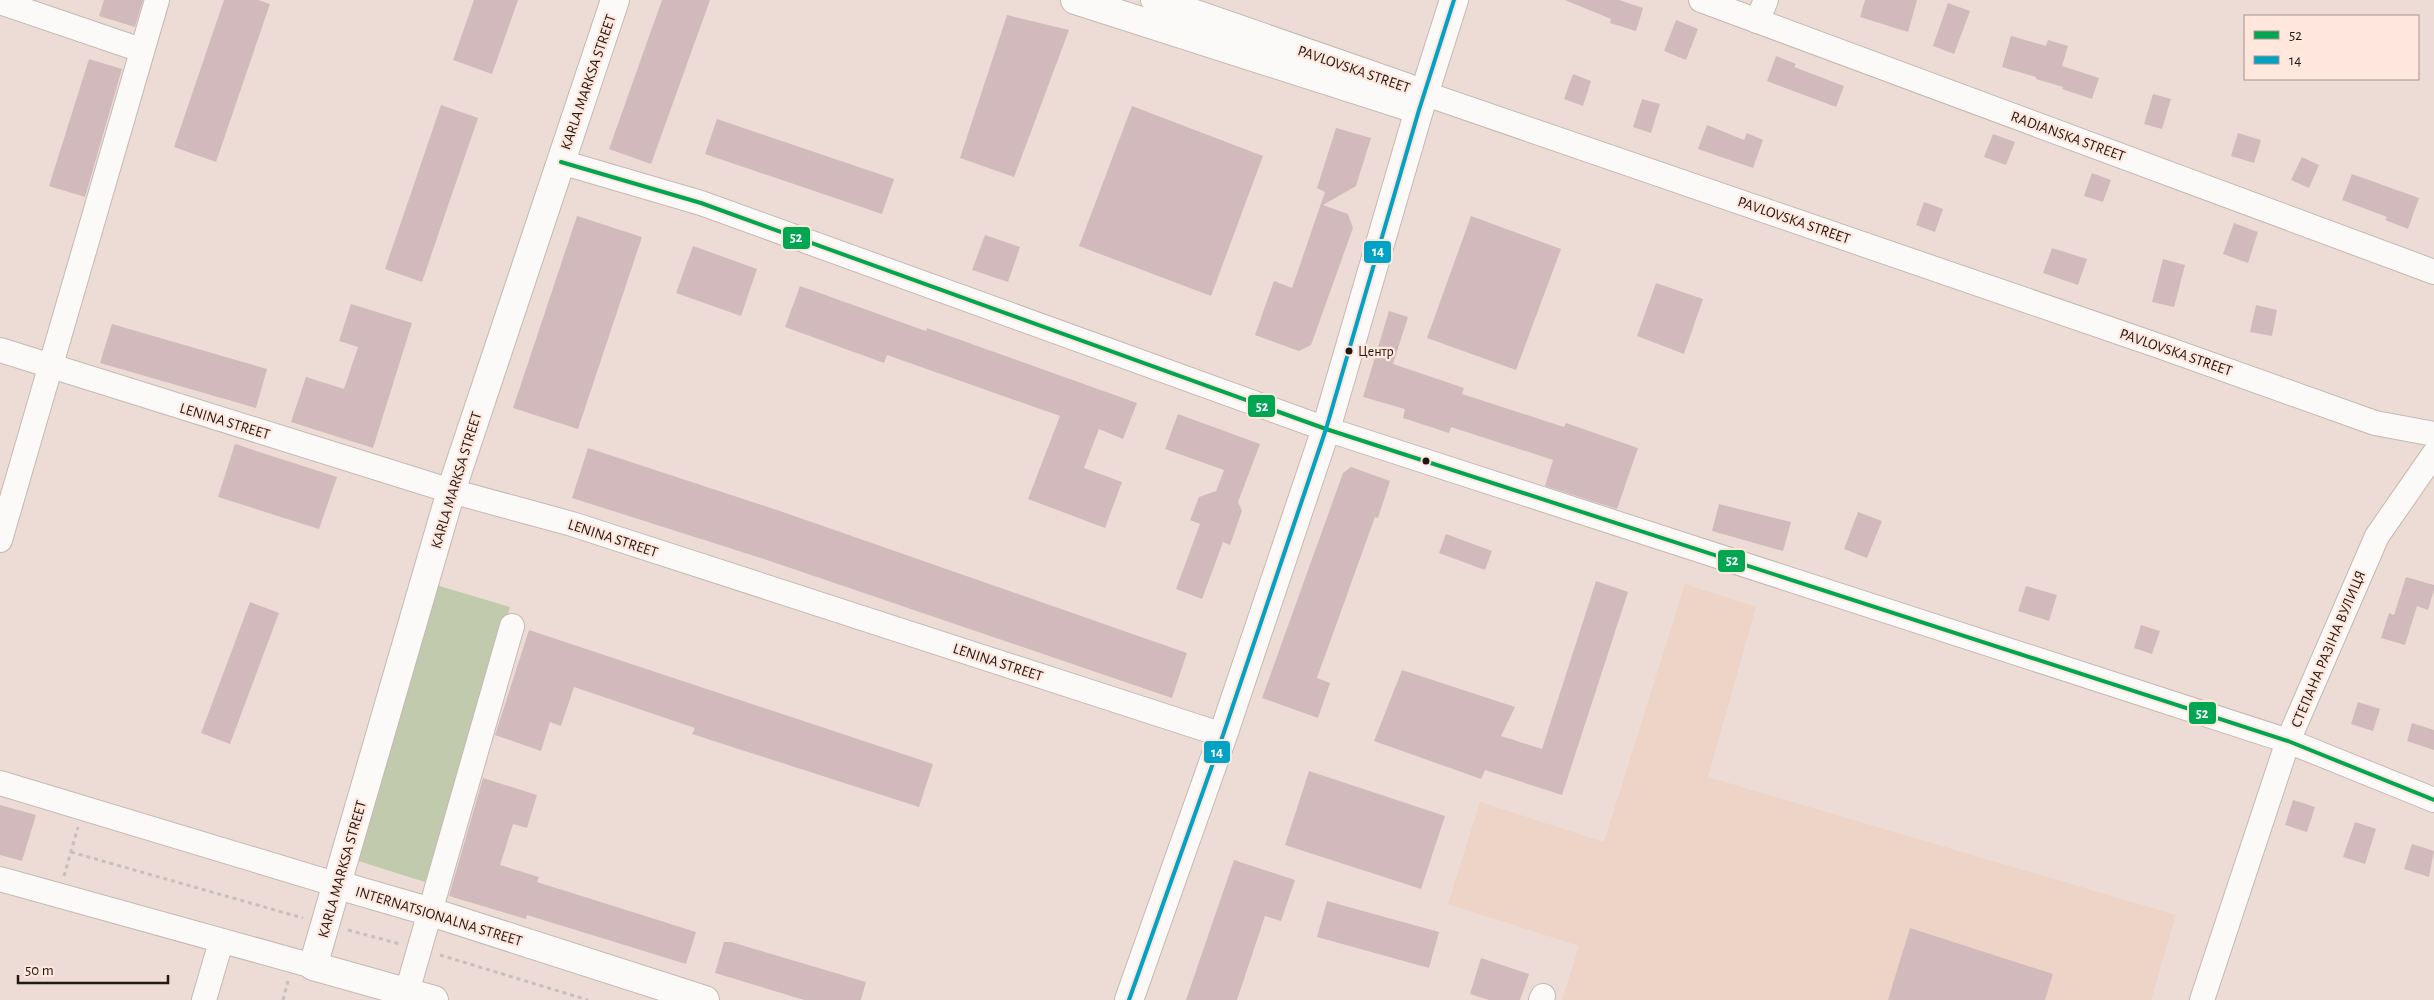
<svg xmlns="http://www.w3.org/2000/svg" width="2434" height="1000" font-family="'Alegreya Sans',sans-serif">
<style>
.built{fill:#eed3c7}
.green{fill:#c2caad}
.building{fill:#d2babc}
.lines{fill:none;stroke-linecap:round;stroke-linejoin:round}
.minor-casing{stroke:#c5b8b3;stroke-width:26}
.tertiary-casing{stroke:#c5b8b3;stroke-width:30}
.path{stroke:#c6bfbd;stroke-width:3;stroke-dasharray:4 4;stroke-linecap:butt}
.minor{stroke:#fcfaf9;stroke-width:24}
.tertiary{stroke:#fcfaf9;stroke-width:28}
.bus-1-casing{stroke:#ffe7dd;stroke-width:8}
.bus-2-casing{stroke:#ffe7dd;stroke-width:8}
.bus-1{stroke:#00a651;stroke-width:4}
.bus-2{stroke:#02a2c5;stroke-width:4}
.bus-dot{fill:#221813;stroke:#ffe7dd;stroke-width:2}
.labels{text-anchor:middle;stroke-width:4.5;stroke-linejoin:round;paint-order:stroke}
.bus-label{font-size:14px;fill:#221813;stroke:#ffe7dd;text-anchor:start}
.street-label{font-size:15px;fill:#221813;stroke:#ffe7dd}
.line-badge{stroke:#ffe7dd;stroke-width:2}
.badge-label{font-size:14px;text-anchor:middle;font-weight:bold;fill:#fff}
</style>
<rect width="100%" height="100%" fill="#ecdcd5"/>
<polygon class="built" points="1685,584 1756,607 1708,777 2176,915 2151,1000 1562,1000 1579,946 1448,904 1480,802 1604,842"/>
<polygon class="green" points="436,585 510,607 425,882 352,859"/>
<g class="building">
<polygon points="104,0 143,0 135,27 99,16"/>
<polygon points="224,0 258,0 270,4 216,162 174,147"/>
<polygon points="474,0 518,0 492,74 453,60"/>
<polygon points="662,0 710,0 651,164 609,149"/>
<polygon points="1565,0 1619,0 1643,8 1636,31 1610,23 1611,19"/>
<polygon points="1865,0 1917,0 1908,32 1860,17"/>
<polygon points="1948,3 1970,11 1954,54 1933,46"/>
<polygon points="1007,15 1069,30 1014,177 960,158"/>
<polygon points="1676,20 1698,29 1686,60 1664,51"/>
<polygon points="2011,36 2046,46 2048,40 2068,46 2062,66 2099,78 2092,99 2062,89 2063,87 2036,79 2036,77 2002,67"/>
<polygon points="1776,56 1796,64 1794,67 1844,86 1836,107 1767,81"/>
<polygon points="89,59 122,69 85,197 49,186"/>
<polygon points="1573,74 1591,81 1583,106 1564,99"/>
<polygon points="2153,94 2171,99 2162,129 2144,124"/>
<polygon points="1642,99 1660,104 1651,133 1633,127"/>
<polygon points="441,105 478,118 422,282 385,269"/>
<polygon points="1132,106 1263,156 1211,296 1079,246"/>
<polygon points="717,119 894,179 882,214 705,154"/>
<polygon points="1707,125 1744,140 1747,133 1763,140 1753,168 1698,149"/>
<polygon points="1336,128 1371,138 1356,186 1323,205 1348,214 1353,228 1311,345 1299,351 1255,335 1274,281 1292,288 1325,192 1317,188"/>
<polygon points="2238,133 2261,140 2254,163 2231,156"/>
<polygon points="1993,134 2015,142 2006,165 1984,157"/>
<polygon points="2302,157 2319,165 2309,188 2291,180"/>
<polygon points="2092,173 2111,180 2103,202 2084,196"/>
<polygon points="2352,174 2419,198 2408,229 2385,220 2387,217 2342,200"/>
<polygon points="1924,202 1943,209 1935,232 1916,225"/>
<polygon points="577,216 642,237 578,429 513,408"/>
<polygon points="1471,216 1561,249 1516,370 1427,338"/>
<polygon points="2234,223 2258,232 2248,263 2223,254"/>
<polygon points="985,235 1020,247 1008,282 972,270"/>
<polygon points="693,246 757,269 741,316 676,293"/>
<polygon points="2052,248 2087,259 2078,285 2043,273"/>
<polygon points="2163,259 2185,265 2174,307 2152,302"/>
<polygon points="1656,283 1703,299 1684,354 1637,336"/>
<polygon points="800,286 926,331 927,328 1137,403 1123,439 1099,429 1084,468 1122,482 1105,528 1028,499 1060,416 887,355 884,363 785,327"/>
<polygon points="351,304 412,323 373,448 291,422 306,377 344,389 358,347 339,341"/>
<polygon points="2256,305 2277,310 2272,336 2250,332"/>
<polygon points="1389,311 1408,317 1393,364 1464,388 1462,394 1564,427 1566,423 1638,448 1617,509 1545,486 1553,460 1451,427 1449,433 1403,418 1405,409 1363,397"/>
<polygon points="112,324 267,369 256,408 100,363"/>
<polygon points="1178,414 1260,444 1238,502 1242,511 1230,545 1223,542 1202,599 1176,589 1200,524 1190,520 1199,497 1216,491 1224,470 1165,449"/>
<polygon points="235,444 337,477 319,529 218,497"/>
<polygon points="588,448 780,511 1187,653 1172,698 764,559 572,498"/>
<polygon points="1351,467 1390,481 1378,518 1375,517 1317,678 1330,683 1318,718 1262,698 1343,473"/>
<polygon points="1719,504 1791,522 1783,551 1712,531"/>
<polygon points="1858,512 1882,521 1867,558 1844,549"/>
<polygon points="1446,534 1492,551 1485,570 1439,553"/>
<polygon points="2406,577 2434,585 2434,590 2428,610 2417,606 2405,645 2381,638 2389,613 2394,615"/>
<polygon points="1596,581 1628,592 1562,795 1485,770 1481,779 1374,741 1402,670 1515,707 1501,736 1542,749"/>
<polygon points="2026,586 2057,595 2049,621 2018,611"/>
<polygon points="250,602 279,613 230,744 201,733"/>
<polygon points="2141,625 2160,631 2152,654 2134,648"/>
<polygon points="529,630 933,764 919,807 692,734 695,728 574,687 561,726 550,722 541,751 495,735"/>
<polygon points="2358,702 2380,709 2373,731 2351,724"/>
<polygon points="2412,723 2434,730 2434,750 2407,741"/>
<polygon points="1309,771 1445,816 1421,889 1285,845"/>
<polygon points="483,778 537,795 527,828 513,824 500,865 539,877 537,882 696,932 686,964 527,915 526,919 449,896"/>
<polygon points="2293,800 2315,807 2307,832 2285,825"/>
<polygon points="0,805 36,815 22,861 0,855"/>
<polygon points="2355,822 2376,829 2365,864 2343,857"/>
<polygon points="2412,844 2434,851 2429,877 2404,869"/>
<polygon points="1234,860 1295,880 1281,921 1265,916 1237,1000 1186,1000"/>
<polygon points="1327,901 1439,932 1429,968 1317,937"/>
<polygon points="1910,928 2053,974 2045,1000 1888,1000"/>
<polygon points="724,942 731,942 866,982 861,1000 804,1000 715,973"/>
<polygon points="1481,958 1529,974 1520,1000 1489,1000 1470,994"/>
</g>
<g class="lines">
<defs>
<g id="minor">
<polyline points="1701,0 2434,272"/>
<polyline points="0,2 141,50"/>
<polyline points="1757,21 1766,0"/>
<polyline points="1426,94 2159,346 2375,423 2434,434"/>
<polyline points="561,162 701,203 1326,429 2288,741 2434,800"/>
<polyline points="0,350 451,491 572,524 1223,735"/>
<polyline points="0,540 157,0"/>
<polyline points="0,783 338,885"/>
<polyline points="0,879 313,966"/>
<polyline points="407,992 512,626"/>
<polyline points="204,1000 221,942"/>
<polyline points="1541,1000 1543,996"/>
<polyline points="2202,1000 2288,741 2377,536 2434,454"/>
</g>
<g id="tertiary">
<polyline points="1075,0 1419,110"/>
<polyline points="1155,0 1408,88"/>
<polyline points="338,885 431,912 705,1000"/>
<polyline points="434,1000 313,966 451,491 615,0"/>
<polyline points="1129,1000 1223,735 1326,429 1419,110 1454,0"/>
</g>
</defs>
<use href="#minor" class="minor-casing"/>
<use href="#tertiary" class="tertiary-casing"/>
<g class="path">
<polyline points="71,852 303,918"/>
<polyline points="64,876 78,827"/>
<polyline points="348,930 400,944"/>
<polyline points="440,955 588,1000"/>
<polyline points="283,1000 288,981"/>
</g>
<use href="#minor" class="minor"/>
<use href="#tertiary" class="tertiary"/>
<defs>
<polyline id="bus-1" points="561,162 701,203 1326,429 2288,741 2434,800"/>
<polyline id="bus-2" points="1129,1000 1223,735 1326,429 1419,110 1454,0"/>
</defs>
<use href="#bus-1" class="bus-1-casing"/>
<use href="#bus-2" class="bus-2-casing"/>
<use href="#bus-1" class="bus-1"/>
<use href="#bus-2" class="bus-2"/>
</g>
<g class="bus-dot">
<circle cx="1349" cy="351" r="4.5"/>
<circle cx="1426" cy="461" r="4.5"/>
</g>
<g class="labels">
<g class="bus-label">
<text x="1358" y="356">Центр</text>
</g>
<g class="street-label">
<text transform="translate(1354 69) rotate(19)" y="5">PAVLOVSKA STREET</text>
<text transform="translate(588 82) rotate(-71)" y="5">KARLA MARKSA STREET</text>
<text transform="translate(2068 136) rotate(20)" y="5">RADIANSKA STREET</text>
<text transform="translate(1794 220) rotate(19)" y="5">PAVLOVSKA STREET</text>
<text transform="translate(2176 352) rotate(19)" y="5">PAVLOVSKA STREET</text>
<text transform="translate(225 421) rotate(17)" y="5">LENINA STREET</text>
<text transform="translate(456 480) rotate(-73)" y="5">KARLA MARKSA STREET</text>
<text transform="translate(613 538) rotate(18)" y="5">LENINA STREET</text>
<text transform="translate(2328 649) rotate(-67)" y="5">СТЕПАНА РАЗІНА ВУЛИЦЯ</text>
<text transform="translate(998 662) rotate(18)" y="5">LENINA STREET</text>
<text transform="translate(342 869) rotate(-74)" y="5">KARLA MARKSA STREET</text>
<text transform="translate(439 916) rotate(17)" y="5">INTERNATSIONALNA STREET</text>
</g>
</g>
<g class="line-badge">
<rect x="782" y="226" width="29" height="24" rx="5" fill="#00a651"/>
<rect x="1363" y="240" width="29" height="24" rx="5" fill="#02a2c5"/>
<rect x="1247" y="394" width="29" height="24" rx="5" fill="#00a651"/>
<rect x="1717" y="549" width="29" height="24" rx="5" fill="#00a651"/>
<rect x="2188" y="701" width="29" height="24" rx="5" fill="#00a651"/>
<rect x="1203" y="740" width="28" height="24" rx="5" fill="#02a2c5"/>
</g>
<g class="badge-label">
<text x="796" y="242">52</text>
<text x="1378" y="256">14</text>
<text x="1262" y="411">52</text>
<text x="1732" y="565">52</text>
<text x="2202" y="718">52</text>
<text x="1217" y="757">14</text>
</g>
<rect x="2244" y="15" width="175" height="65" fill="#ffe7dd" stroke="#a7948c"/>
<rect x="2254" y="31" width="25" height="8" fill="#00a651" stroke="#a7948c"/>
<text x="2289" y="40" font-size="15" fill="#221813">52</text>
<rect x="2254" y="56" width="25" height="8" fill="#02a2c5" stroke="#a7948c"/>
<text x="2289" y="65" font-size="15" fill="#221813">14</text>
<path d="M18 975v8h150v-8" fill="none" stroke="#221813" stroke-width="2.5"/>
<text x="25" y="975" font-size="15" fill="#221813" stroke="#ffe7dd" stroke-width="4" paint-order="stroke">50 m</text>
</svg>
